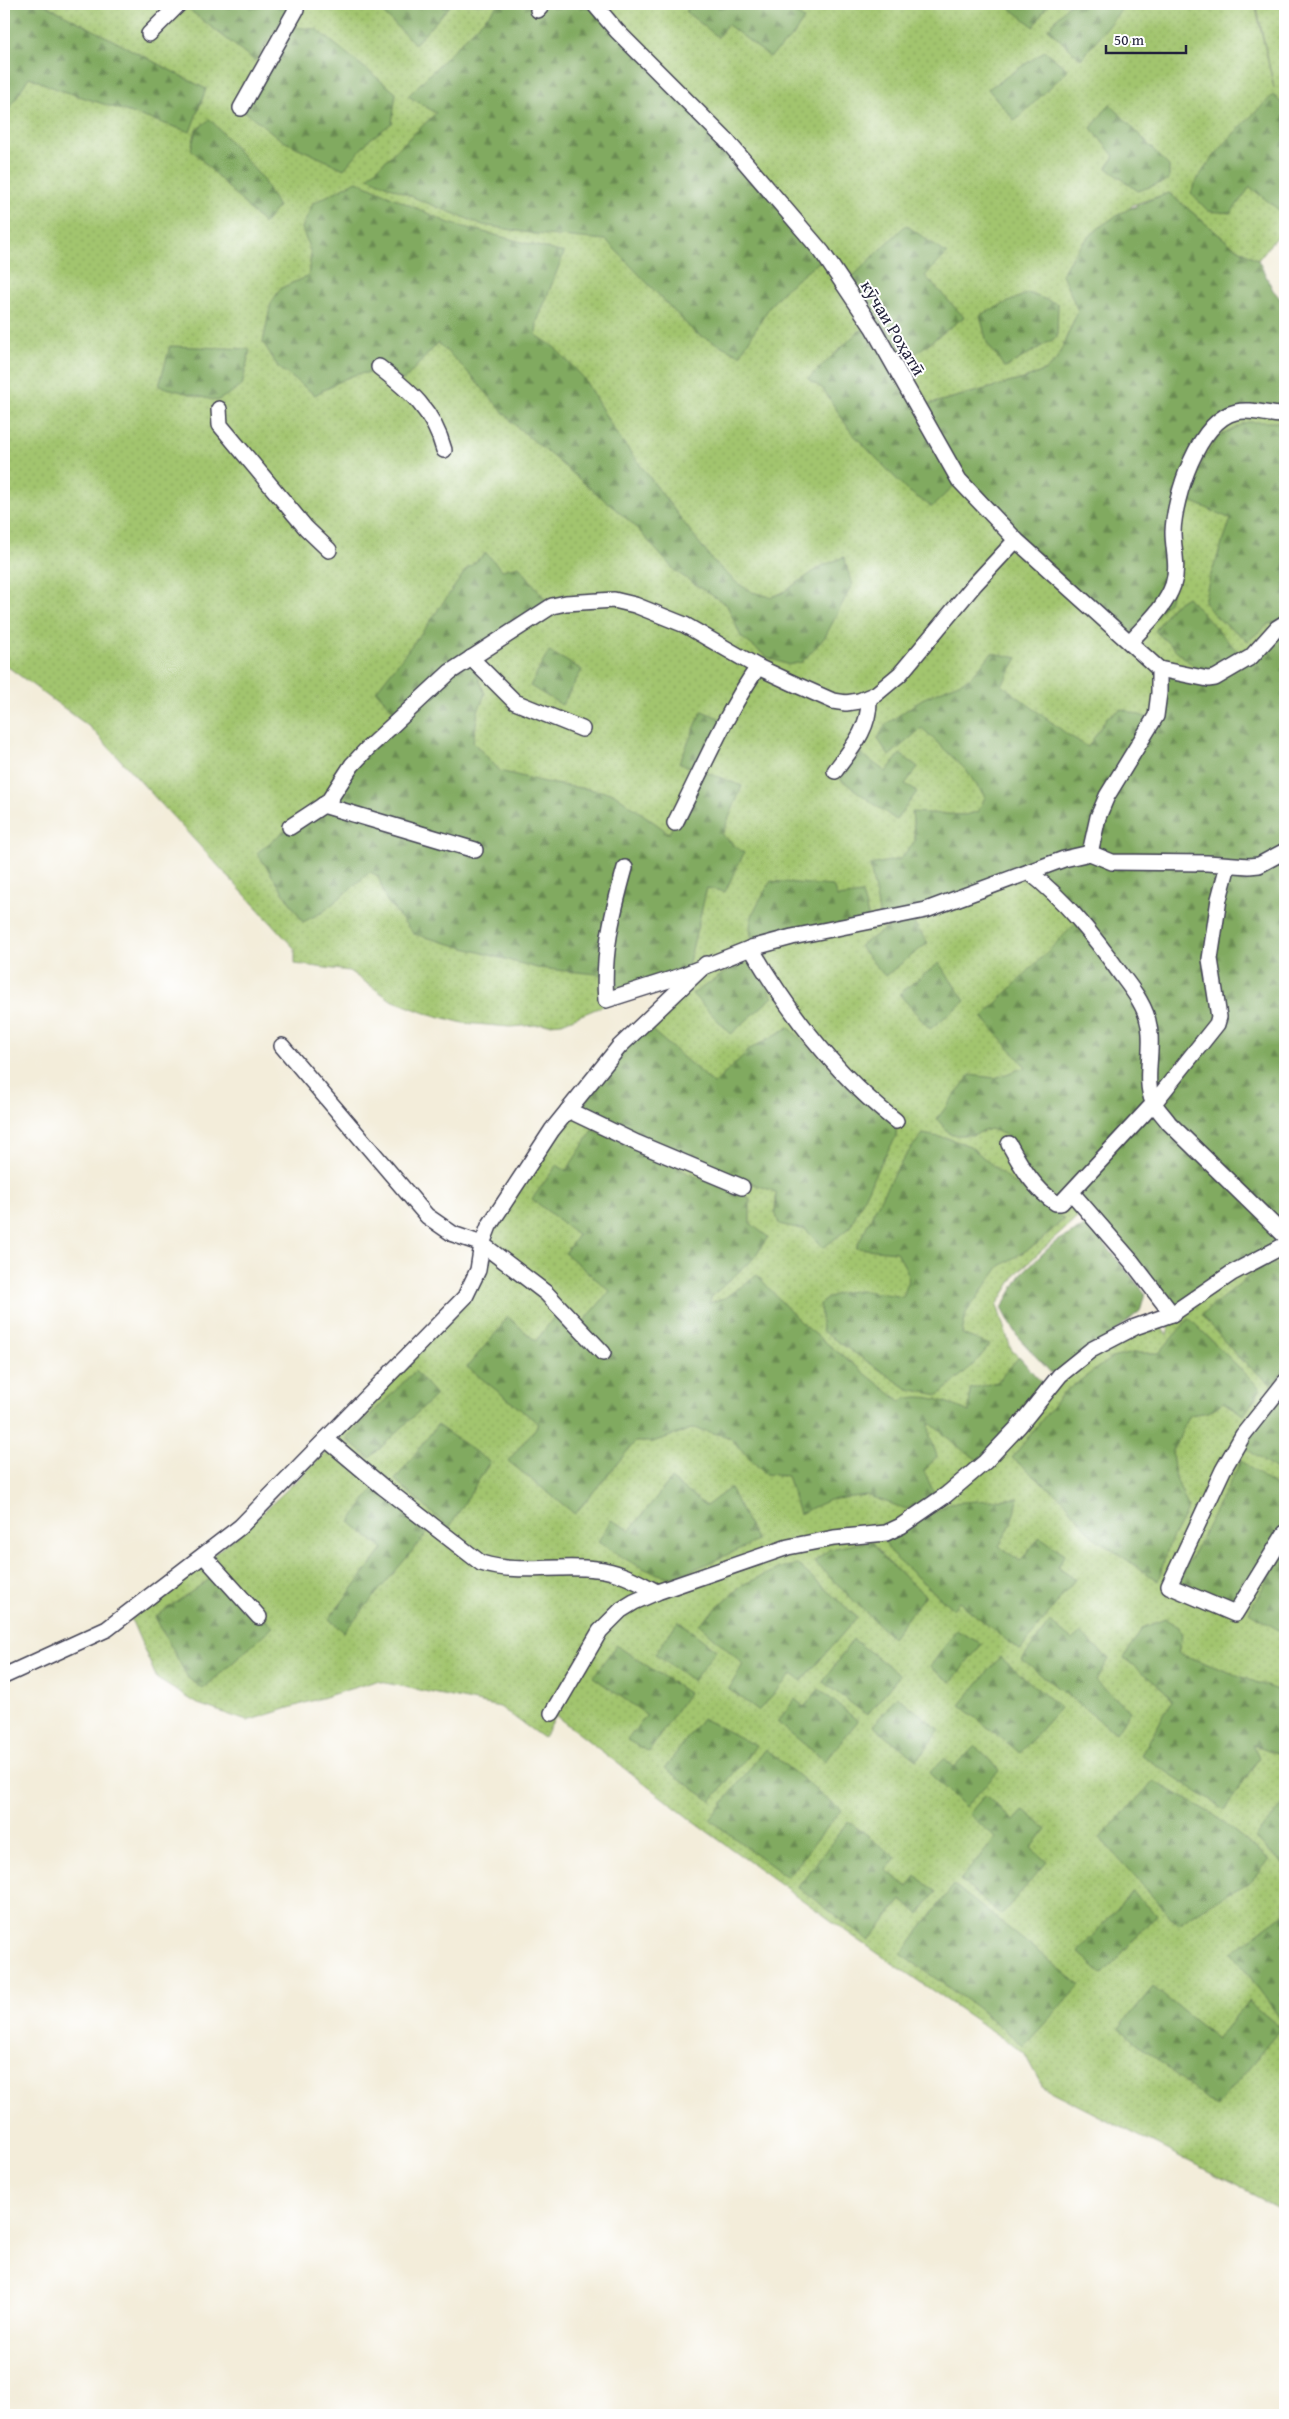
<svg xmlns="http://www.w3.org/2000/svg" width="1289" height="2419" font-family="'Gentium Book Plus',serif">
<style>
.grass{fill:url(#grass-dots);stroke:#627454}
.forest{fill:url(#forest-firs);stroke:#52664e}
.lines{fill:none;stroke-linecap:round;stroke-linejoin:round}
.minor-casing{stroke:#414053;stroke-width:18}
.minor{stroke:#fff;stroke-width:15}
.labels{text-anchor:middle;stroke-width:4;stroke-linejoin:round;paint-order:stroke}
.street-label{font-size:18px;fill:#22223b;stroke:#fff}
</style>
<defs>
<pattern id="grass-dots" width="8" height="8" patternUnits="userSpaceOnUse" patternTransform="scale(1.25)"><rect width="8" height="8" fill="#a2c56e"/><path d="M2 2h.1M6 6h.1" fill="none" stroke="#8ba960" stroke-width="1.8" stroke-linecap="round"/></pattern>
<pattern id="forest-firs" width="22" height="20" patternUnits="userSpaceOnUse" patternTransform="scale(1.25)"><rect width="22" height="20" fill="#81aa61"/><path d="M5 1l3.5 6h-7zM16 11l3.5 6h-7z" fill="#698a51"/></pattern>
</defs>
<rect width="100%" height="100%" fill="#fff"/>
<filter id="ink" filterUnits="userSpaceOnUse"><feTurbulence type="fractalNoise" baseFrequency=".02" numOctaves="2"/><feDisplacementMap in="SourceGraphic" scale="10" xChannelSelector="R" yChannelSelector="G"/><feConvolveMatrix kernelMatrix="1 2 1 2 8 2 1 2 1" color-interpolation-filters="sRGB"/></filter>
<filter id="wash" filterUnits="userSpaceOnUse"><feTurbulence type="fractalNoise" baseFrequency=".0096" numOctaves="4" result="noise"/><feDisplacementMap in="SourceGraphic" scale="20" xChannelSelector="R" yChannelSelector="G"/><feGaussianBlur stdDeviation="1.12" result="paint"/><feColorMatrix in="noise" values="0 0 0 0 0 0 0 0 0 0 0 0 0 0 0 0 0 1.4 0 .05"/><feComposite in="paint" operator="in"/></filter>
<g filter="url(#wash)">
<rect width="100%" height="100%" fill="#f3edda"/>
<polygon class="grass" points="4,4 1255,4 1274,88 1256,4 1285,4 1285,226 1258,260 1230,244 1169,193 1132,205 1078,311 1057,359 1048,369 1027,378 923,406 1174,533 1186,484 1217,427 1247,409 1285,414 1285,623 1082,917 1088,1208 1017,1273 997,1305 1011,1349 1049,1391 1131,1328 1157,1322 1167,1335 1173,1313 1285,1242 1285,2210 1052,2092 1042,2086 1024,2053 854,1937 694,1822 556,1716 543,1738 500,1707 376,1681 247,1721 198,1704 157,1679 131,1619 243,1531 333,1446 364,1406 459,1311 483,1280 493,1220 547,1136 702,965 562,1023 510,1027 463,1023 422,1012 391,1000 349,971 295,964 295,949 91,728 4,664"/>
<g class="forest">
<polygon points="4,4 44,4 206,89 190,132 54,88 29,77 4,117"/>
<polygon points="190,4 292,4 255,61 187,8"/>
<polygon points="374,4 452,4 415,44"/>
<polygon points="499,4 594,4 828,255 786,288 770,306 740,355 695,333 606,240 535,234 483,225 422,201 368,177 436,113 408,96"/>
<polygon points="691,4 782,4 804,19 793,36 770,57 727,24 718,37 686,12"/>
<polygon points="1005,4 1048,4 1034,27"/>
<polygon points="1069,4 1125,5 1081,59 1048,29"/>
<polygon points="293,27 316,29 396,93 392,123 369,140 344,169 283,141 242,109"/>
<polygon points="1045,51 1068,70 1015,121 988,89"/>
<path d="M1273 95 1285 106V215L1250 187 1231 213 1208 211 1191 193C1204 159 1247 121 1273 95Z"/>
<polygon points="1110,104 1169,166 1169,180 1138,191 1107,168 1114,156 1091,128"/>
<polygon points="210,119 262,178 278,207 264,224 191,149 196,130"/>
<path d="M357 181 449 223 564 253 537 322 536 335 553 346 583 377 616 433 713 561 737 583 752 592 771 597 782 593 822 566 844 557 852 585 825 637 802 662 788 665 767 657 741 637 727 605 675 571 633 524 515 425 464 368 438 343 404 380C360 366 353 374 315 395L278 367 263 342 271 303 281 288 308 276 311 254 302 228 313 203Z"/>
<path d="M1169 193 1230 244 1258 260 1273 290 1285 304V414L1247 409 1217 427 1186 484 1170 600 1133 643 961 479 932 507 908 491 851 432 823 389 808 379 859 331 877 327 847 282 906 225 947 254 925 276 964 317 899 366 922 406 1027 378 1048 369 1057 359 1078 311 1062 274C1086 228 1121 209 1169 193Z"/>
<polygon points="1028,293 1058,304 1057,337 1005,368 987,343 980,315"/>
<polygon points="170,346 250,349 242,386 217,401 159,386"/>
<path d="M1247 422H1285V617L1267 625 1248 641C1232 627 1215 621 1204 601L1210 577 1231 519 1186 499 1204 458 1218 437Z"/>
<polygon points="486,553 502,570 519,566 549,604 471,659 485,694 478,711 473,742 500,771 548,783 613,793 669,833 702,771 679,763 702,711 724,720 703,771 742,786 722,835 744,853 725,892 707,888 687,970 620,989 607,975 537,968 414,934 386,900 378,876 370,872 323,912 303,922 257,853 287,829 309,817 400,718 376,691 426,627 466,570"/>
<polygon points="1187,597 1239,653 1203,675 1155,631 1171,607"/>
<polygon points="1285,623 1285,1242 1173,1313 1073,1196 1063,1206 1025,1168 1006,1135 990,1129 972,1135 951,1135 937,1119 970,1075 995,1078 1026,1067 982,1017 1082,917 1034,873 880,918 870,865 900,859 915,841 912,812 964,815 978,812 985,797 965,769 922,728 889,756 878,739 885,725 922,699 970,678 992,653 1018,658 1002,685 1067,734 1088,747 1107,717 1122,709 1154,720 1163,669 1211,682"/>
<polygon points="549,651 582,670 562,705 530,686"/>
<polygon points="860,753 886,772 900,754 918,767 905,784 917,792 896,820 840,779"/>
<path d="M771 881 833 886 837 897 862 894 869 919 758 949C739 924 759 903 771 881Z"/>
<polygon points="913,922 928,943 885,976 859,946 885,929"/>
<polygon points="748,958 773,997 731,1034 692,994"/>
<polygon points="939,963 965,1001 930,1029 899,994"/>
<polygon points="647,1026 714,1084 750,1049 789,1027 859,1098 897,1124 896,1137 879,1166 850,1227 823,1248 806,1230 779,1224 775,1212 776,1192 684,1159 657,1142 579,1113 612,1064"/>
<path d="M593 1130 655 1153 689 1174 750 1198V1223L768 1237 753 1259 712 1296 709 1303 727 1297 757 1275 800 1322 900 1401C923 1391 947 1402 969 1412L970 1389 997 1382 1019 1357 1049 1391 982 1463 960 1448 929 1422 930 1436 937 1456 924 1471 936 1497 906 1509 866 1495 829 1500 799 1514 787 1476 765 1474 729 1437 694 1428 653 1442H635L575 1514 508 1461 539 1424 467 1367 500 1328 507 1316 536 1341 563 1305 584 1321 610 1291 565 1253 578 1235 532 1199 557 1165 566 1171Z"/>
<path d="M923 1134 950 1139 970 1146 1012 1182 1036 1197 1064 1219 1037 1244 1000 1266 966 1313 962 1334 990 1345 975 1363 939 1395 908 1389 822 1331 820 1304C842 1283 877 1293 903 1297 911 1276 908 1270 896 1252L856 1248C876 1208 893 1167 923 1134Z"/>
<polygon points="1088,1224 1145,1293 1140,1311 1095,1348 1053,1375 1017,1336 1002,1308 1022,1273 1054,1243"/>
<polygon points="1269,1260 1285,1273 1285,1369 1272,1385 1241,1360 1201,1315"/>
<polygon points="1189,1318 1261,1389 1244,1415 1223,1402 1209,1412 1190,1415 1172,1452 1175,1475 1188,1508 1169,1545 1158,1581 1092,1536 1064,1500 1012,1458 1063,1393 1111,1358 1133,1353 1159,1353"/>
<polygon points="415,1371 436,1395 370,1458 346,1439"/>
<polygon points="1285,1394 1285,1477 1243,1446"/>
<polygon points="437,1425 490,1462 449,1528 395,1480"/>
<polygon points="1241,1461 1285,1494 1285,1528 1236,1609 1179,1581"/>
<path d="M671 1479 706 1506 730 1488 757 1541C744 1547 680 1577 671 1577 650 1575 616 1554 598 1542L611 1520 630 1530Z"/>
<polygon points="374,1488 429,1531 344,1632 329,1619 383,1549 350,1522"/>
<polygon points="1019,1498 1009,1528 999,1546 1020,1561 1040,1537 1065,1554 1057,1567 1075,1579 1020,1651 959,1602 953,1609 891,1554 884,1540 897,1536 950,1503"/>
<polygon points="872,1541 887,1561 925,1595 892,1638 814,1562 830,1549"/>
<polygon points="1285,1549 1285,1634 1249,1612"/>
<polygon points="798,1565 857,1617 802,1681 792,1674 758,1711 729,1689 743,1664 699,1624 742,1585 783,1567"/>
<polygon points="217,1574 273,1627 203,1689 188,1678 155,1617"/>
<polygon points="1165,1619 1179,1627 1182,1636 1178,1653 1285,1693 1285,1756 1252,1744 1259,1758 1225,1810 1141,1755 1172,1701 1165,1691 1124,1658 1142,1628"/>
<polygon points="678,1621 716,1650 693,1681 655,1654"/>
<polygon points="1050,1622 1072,1640 1080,1633 1109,1659 1096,1681 1130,1711 1116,1733 1022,1660"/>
<polygon points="956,1630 982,1644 951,1682 930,1667"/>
<polygon points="853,1639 900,1675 867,1715 823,1682"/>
<polygon points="616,1645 688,1693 649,1752 627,1740 647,1715 593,1677"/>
<polygon points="1000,1657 1060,1708 1020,1753 960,1705"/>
<polygon points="819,1689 858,1721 825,1761 777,1722 795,1699 804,1707"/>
<polygon points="897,1696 940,1730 917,1760 873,1726"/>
<polygon points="702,1718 756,1746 711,1801 665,1768"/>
<polygon points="975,1746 1000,1770 965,1807 929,1773 944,1758 954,1767"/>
<polygon points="765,1749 841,1810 787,1877 710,1820"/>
<polygon points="1154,1781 1214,1815 1270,1860 1248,1883 1213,1902 1178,1925 1100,1838"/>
<polygon points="985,1795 1014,1821 1024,1810 1047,1830 1031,1848 1047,1862 1001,1915 960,1880 996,1838 969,1814"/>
<polygon points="1285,1802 1285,1864 1254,1838"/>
<polygon points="848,1821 896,1858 886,1870 908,1887 916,1876 936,1892 919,1914 901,1900 869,1941 798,1887"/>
<polygon points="954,1885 1080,1985 1024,2046 976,2007 901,1954"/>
<polygon points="1132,1892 1157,1914 1103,1974 1078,1952"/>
<polygon points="1285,1913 1285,2023 1284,2024 1232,1952"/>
<polygon points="1153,1987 1217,2039 1248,2001 1281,2028 1216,2108 1119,2028"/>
</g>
</g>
<g filter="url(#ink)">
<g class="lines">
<defs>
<g id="minor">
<polyline points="594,4 617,31 726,140 822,252 873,328 959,480 1016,540 1159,669"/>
<polyline points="538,10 543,4"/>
<polyline points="149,34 179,4"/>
<polyline points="241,108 296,10"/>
<path d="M379 367C411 392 433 410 444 450"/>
<polyline points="219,409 220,425 306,528 329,550"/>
<path d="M1130 642C1146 624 1165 608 1173 585 1179 566 1173 550 1173 532 1174 498 1198 420 1236 412 1252 408 1269 416 1285 415"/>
<polyline points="471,658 515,702 582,729"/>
<polyline points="1159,669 1208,679 1215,678 1251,657 1277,628 1285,623"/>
<path d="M835 771C852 748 870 728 869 699"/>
<polyline points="323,805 475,850"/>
<path d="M675 823C702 770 724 716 758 667"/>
<polyline points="290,827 328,802 352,765 368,748 450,672 552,606 566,603 614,600 635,605 685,625 758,667 799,686 833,701 846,703 859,701 876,694 900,674 975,584 1016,540"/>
<polyline points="1090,853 1098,817 1107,796 1156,716 1159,693 1159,669"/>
<path d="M625 868C613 911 602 955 606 1000L678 977 751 948 792 937 926 910 1064 859 1090 853 1112 862 1207 863 1249 866 1259 865 1285 851"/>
<path d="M1029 872C1066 901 1093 935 1120 973 1132 989 1146 1006 1149 1026 1154 1050 1143 1079 1153 1102 1157 1109 1164 1116 1169 1123L1285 1236"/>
<path d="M751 948C789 1013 836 1075 896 1121"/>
<polyline points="282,1046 427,1216 453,1234 482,1244 546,1293 603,1353"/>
<polyline points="568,1110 637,1143 742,1187"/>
<path d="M1009 1144C1021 1166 1035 1190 1056 1203H1061L1154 1103 1217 1024 1219 1017 1210 959 1219 899 1228 865"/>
<polyline points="1072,1193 1132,1262 1172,1314"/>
<polyline points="1285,1382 1243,1435 1223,1470 1169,1586 1235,1614 1285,1533"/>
<path d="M326 1439 383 1487 481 1563C520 1575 557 1564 596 1569 619 1571 638 1582 657 1592"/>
<polyline points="204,1556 259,1617"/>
<polyline points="4,1676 107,1629 240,1527 465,1297 478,1270 482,1244 489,1226 552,1130 619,1047 706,964"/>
<polyline points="552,1713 600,1631 621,1610 634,1602 657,1592 788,1547 834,1538 886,1533 901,1526 946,1495 985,1462 1019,1426 1060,1375 1091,1350 1135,1327 1172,1314 1232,1273 1285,1245"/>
</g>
</defs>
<use href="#minor" class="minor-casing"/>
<use href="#minor" class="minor"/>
</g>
</g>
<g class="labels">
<g class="street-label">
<text transform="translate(893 328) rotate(59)" y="6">кӯчаи Роҳатӣ</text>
</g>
</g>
<rect width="1289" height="2419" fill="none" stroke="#fff" stroke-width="20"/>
<path d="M1106 45v8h80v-8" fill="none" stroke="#22223b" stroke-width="2.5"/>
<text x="1114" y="45" font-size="15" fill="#22223b" stroke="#ffffff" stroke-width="4" paint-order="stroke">50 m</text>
</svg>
